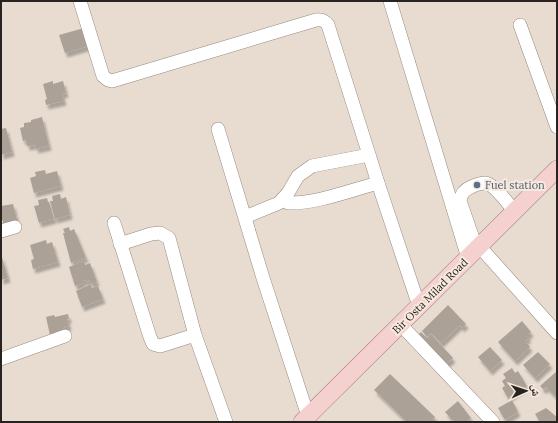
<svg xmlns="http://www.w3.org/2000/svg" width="558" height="423" font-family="Lora,'Noto Naskh Arabic',serif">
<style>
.building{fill:#aca196;filter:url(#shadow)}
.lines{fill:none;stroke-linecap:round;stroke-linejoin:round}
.minor-casing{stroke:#94897f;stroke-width:14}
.major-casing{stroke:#a87f7b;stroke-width:18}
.minor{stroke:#fff;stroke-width:13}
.major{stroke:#f4d0ce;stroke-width:17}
.service-dot{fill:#5c6f8a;stroke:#f6e9de;stroke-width:1.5}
.labels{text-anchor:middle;stroke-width:4;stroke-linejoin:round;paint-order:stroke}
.service-label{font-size:11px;fill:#4e5e75;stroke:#f6e9de;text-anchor:start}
.street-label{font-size:11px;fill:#28231f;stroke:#f6e9de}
</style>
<defs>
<filter id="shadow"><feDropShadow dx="2.5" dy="4.5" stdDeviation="1" flood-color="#0004"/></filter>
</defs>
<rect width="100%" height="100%" fill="#e8dcd1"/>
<g class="building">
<polygon points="84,28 89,46 65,53 59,35"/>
<polygon points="53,81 53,84 63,81 66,93 62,94 64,101 46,105 45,100 47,99 43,84"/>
<polygon points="42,117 49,146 36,149 35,145 27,146 26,140 23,141 20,128 24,127 24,123 31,122 31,120"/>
<polygon points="6,128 12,152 1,155 1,129"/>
<polygon points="45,170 46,174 57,171 61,186 34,193 30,178 36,176 35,172"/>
<polygon points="60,194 61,199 66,197 70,215 55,219 50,201 53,201 52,196"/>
<polygon points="47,198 48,202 49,202 54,219 39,223 34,206 39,205 38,200"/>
<polygon points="13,204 17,220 3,224 3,220 1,221 1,206"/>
<polygon points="69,227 70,231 74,229 86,258 71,263 63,233 65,233 63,229"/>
<polygon points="46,240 47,244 52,242 58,262 33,269 31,260 34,259 30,245"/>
<polygon points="1,254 8,278 1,280"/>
<polygon points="84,261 85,265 90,263 97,282 91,284 89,280 86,282 85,280 83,281 83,283 75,286 69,267"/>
<polygon points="91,284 92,288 98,286 103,299 82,307 76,291"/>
<polygon points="448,305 466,324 462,328 460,325 441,343 431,333 427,337 422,331"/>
<polygon points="68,314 69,319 67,319 69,326 63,328 64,332 50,335 46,317 54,315 55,317"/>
<polygon points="522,321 531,332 527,336 529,338 525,341 530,347 515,361 498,342"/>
<polygon points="421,332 427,338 431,334 453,358 444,366 416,337"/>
<polygon points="490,347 502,360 490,371 478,357"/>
<polygon points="538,352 550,364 535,378 523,365"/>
<polygon points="512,368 515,373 518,371 527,386 508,398 502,388 505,386 502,381 506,378 503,374"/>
<polygon points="557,371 557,398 546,387 544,390 540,386"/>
<polygon points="390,374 435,417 430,422 407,422 374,390"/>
<polygon points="512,400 518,412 505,420 498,408"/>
<polygon points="458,401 471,418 466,422 458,422 452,420 445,412"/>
<polygon points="546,408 557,417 557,422 540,422 535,414"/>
</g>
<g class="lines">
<defs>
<g id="minor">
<path d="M80 1 103 76 108 80 112 81 316 20C322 19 325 21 328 25L378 183 419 306"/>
<polyline points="390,1 468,258"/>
<polyline points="520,25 557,127"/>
<polyline points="218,129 263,278 308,416"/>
<path d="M283 199 288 203C315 204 352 190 378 183"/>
<polyline points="245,217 279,203 288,193 298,176 312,166 369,155"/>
<polyline points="114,223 150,337 153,344 160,346 195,335"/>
<polyline points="1,231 15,227"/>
<polyline points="120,244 151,234 160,233 169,238 195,335 226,422"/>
<polyline points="480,247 557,333"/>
<path d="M477 250 460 201C461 194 464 190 471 187 475 185 480 183 486 183 495 185 509 205 515 212"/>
<polyline points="401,325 493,422"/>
<polyline points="1,359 65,336"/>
</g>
<polyline id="major" points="302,422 557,169"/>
</defs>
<use href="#minor" class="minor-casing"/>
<use href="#major" class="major-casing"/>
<use href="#minor" class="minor"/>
<use href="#major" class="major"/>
</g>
<circle class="service-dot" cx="477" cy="185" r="4"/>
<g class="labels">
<g class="service-label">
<text x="485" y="189">Fuel station</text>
</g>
<g class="street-label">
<text transform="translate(430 296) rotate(-45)" y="4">Bir Osta Milad Road</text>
</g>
</g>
<rect width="558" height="423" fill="none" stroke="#28231f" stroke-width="4"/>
<g transform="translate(526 391) rotate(87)" stroke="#f6e9de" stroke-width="3" paint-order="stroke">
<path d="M0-3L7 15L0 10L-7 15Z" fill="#28231f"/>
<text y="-6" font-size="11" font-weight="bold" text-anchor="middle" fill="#28231f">ش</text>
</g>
</svg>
